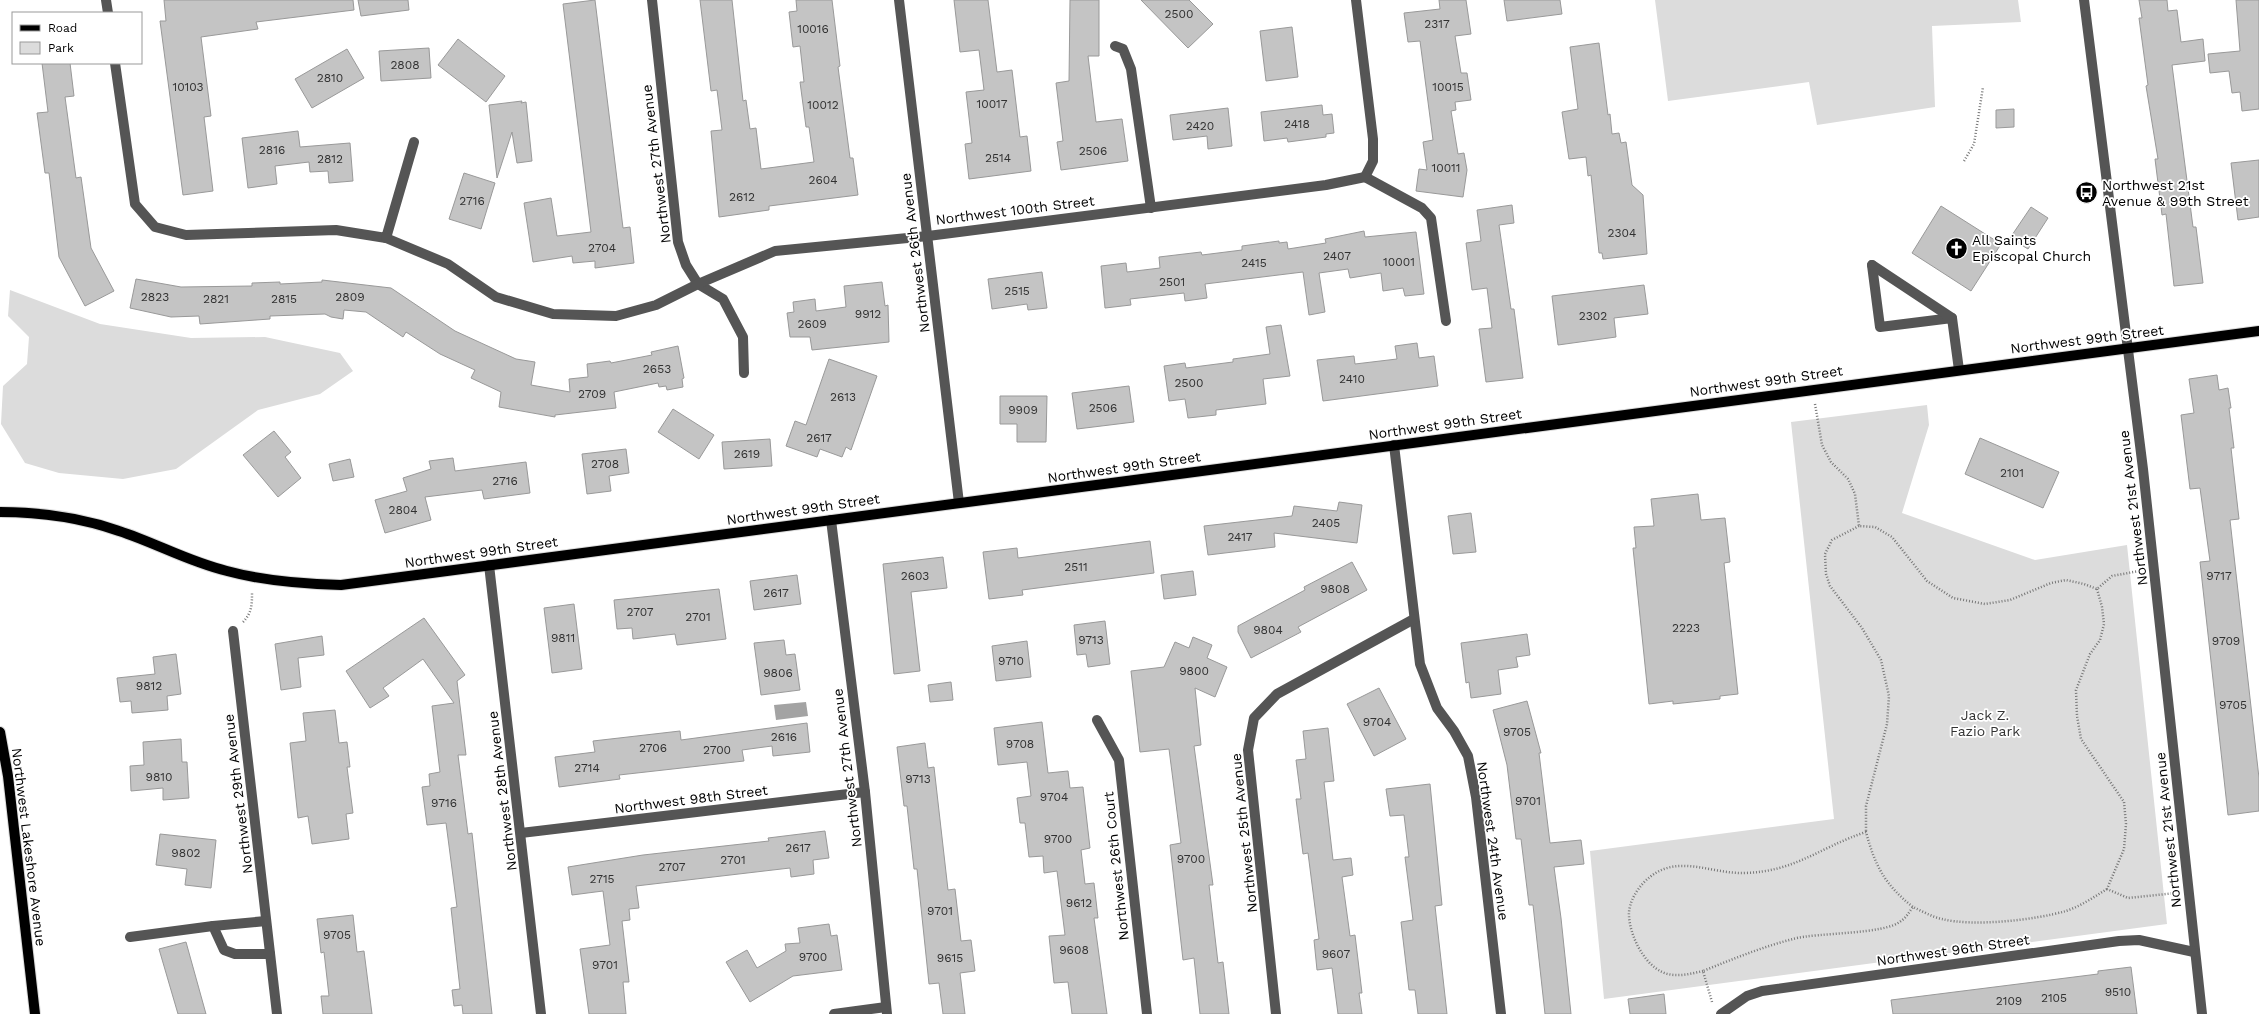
<svg xmlns="http://www.w3.org/2000/svg" width="2259" height="1014" font-family="'Work Sans',sans-serif">
<style>
.green{fill:#dcdcdc}
.water{fill:#a3a3a3}
.building{fill:#c4c4c4;stroke:#999}
.lines{fill:none;stroke-linecap:round;stroke-linejoin:round}
.major-casing{stroke:#dbdbdb;stroke-width:12}
.path{stroke:#777;stroke-width:2.5;stroke-dasharray:1 2;stroke-linecap:butt}
.minor{stroke:#555;stroke-width:10}
.major{stroke:#000;stroke-width:10}
.labels{text-anchor:middle;stroke-width:3.5;stroke-linejoin:round;paint-order:stroke}
.number-label{font-size:12px;fill:#313131}
.street-label{font-size:14px;fill:#000;stroke:#fff}
.poi-label{font-size:14px;fill:#000;stroke:#fff;text-anchor:start}
.park-label{font-size:14px;fill:#333;stroke:#fff}
</style>
<rect width="100%" height="100%" fill="#fff"/>
<g class="green">
<polygon points="1655,0 2018,0 2021,22 1932,26 1935,107 1817,125 1809,82 1668,101"/>
<polygon points="10,290 100,324 191,338 265,337 340,353 353,371 320,394 258,410 176,469 123,479 59,473 25,463 1,424 3,386 27,364 29,337 8,316"/>
<polygon points="1927,405 1929,425 1902,513 2035,560 2127,545 2167,924 1604,999 1590,851 1834,819 1791,422"/>
</g>
<polygon class="water" points="806,702 808,716 776,720 774,705"/>
<g class="building">
<polygon points="164,0 353,0 354,10 256,22 258,29 201,37 211,116 204,117 213,191 183,195 160,21 166,21"/>
<polygon points="358,0 408,0 409,10 361,16"/>
<polygon points="595,0 623,228 630,227 634,263 595,268 595,261 573,263 572,256 533,262 524,203 551,198 557,236 591,232 563,4"/>
<polygon points="700,0 732,0 743,101 746,100 750,129 756,128 761,169 814,162 809,127 806,127 800,82 804,82 800,46 793,47 789,12 797,11 796,0 832,0 840,66 838,67 850,158 853,158 858,195 769,206 769,210 719,217 711,131 722,130 717,90 711,91"/>
<polygon points="954,0 988,0 997,72 1012,70 1020,137 1027,136 1031,171 969,179 965,144 972,143 966,92 984,90 979,50 960,52"/>
<polygon points="1070,0 1099,0 1099,56 1088,56 1096,122 1122,119 1128,161 1061,170 1057,142 1063,141 1056,83 1069,81"/>
<polygon points="1141,0 1189,0 1213,24 1188,48"/>
<polygon points="1439,0 1466,0 1471,34 1455,36 1461,73 1467,73 1471,100 1455,102 1456,110 1451,111 1458,154 1464,153 1467,170 1463,197 1416,191 1419,169 1427,170 1423,142 1433,140 1420,41 1408,42 1404,13 1440,9"/>
<polygon points="1504,0 1560,0 1562,14 1507,21"/>
<polygon points="2139,0 2167,0 2168,11 2177,10 2181,42 2203,39 2205,61 2172,65 2193,227 2196,227 2203,283 2174,286 2166,214 2162,215 2155,159 2158,159 2146,86 2148,85 2139,18 2142,18"/>
<polygon points="2236,0 2259,0 2259,109 2242,111 2240,92 2232,93 2229,71 2210,73 2208,54 2240,51"/>
<polygon points="1292,27 1298,77 1266,81 1260,31"/>
<polygon points="458,39 505,76 486,102 438,65"/>
<polygon points="1599,43 1608,115 1610,114 1612,134 1619,133 1621,143 1626,142 1632,185 1643,195 1647,254 1603,259 1602,253 1599,253 1591,175 1588,176 1586,157 1569,159 1562,112 1578,109 1570,47"/>
<polygon points="429,48 431,78 381,81 379,51"/>
<polygon points="347,49 364,78 312,108 295,79"/>
<polygon points="42,63 70,63 74,96 65,97 76,178 81,177 91,248 114,291 85,306 59,257 49,173 45,173 37,113 48,112"/>
<polygon points="522,101 521,103 526,102 532,161 517,163 512,132 497,178 489,105"/>
<polygon points="1322,105 1323,115 1332,114 1334,133 1326,134 1326,137 1288,142 1287,138 1264,141 1261,112"/>
<polygon points="1228,108 1232,146 1208,149 1207,136 1173,140 1170,115"/>
<polygon points="2014,109 2014,127 1996,128 1996,110"/>
<polygon points="298,131 300,147 350,143 353,181 329,183 328,171 310,172 309,162 275,166 277,184 248,188 242,138"/>
<polygon points="2259,160 2259,217 2238,220 2231,163"/>
<polygon points="464,173 495,183 481,229 449,219"/>
<polygon points="1512,205 1514,223 1499,225 1511,309 1514,309 1523,378 1486,382 1479,329 1492,328 1487,288 1472,290 1466,243 1481,241 1477,210"/>
<polygon points="1941,206 2001,244 1971,291 1912,253"/>
<polygon points="2031,207 2048,218 2028,249 2010,238"/>
<polygon points="1364,231 1365,237 1416,232 1424,294 1405,296 1403,288 1383,291 1381,273 1350,278 1348,269 1319,273 1325,312 1309,315 1303,272 1205,284 1207,298 1185,301 1184,293 1130,299 1131,305 1105,308 1101,266 1126,263 1127,272 1160,268 1159,257 1201,252 1202,255 1242,250 1242,246 1279,241 1279,243 1287,242 1288,249 1326,243 1325,239"/>
<polygon points="1042,272 1047,308 1028,310 1027,304 992,309 988,279"/>
<polygon points="136,279 181,287 252,286 252,283 280,282 280,284 322,282 322,280 391,288 455,331 516,359 535,362 531,385 570,392 569,379 588,377 587,364 610,361 611,363 652,355 651,352 678,346 684,378 682,379 683,387 667,390 666,386 659,387 658,383 614,392 616,408 555,415 555,417 499,407 501,392 471,378 475,370 440,354 406,332 403,337 366,312 344,310 343,319 331,317 325,314 270,316 270,319 200,324 199,316 171,317 130,308"/>
<polygon points="882,282 885,306 888,305 889,342 812,350 810,337 790,337 787,313 794,312 793,302 815,299 816,311 846,307 844,286"/>
<polygon points="1644,285 1648,314 1614,318 1616,337 1558,345 1552,296"/>
<polygon points="1281,325 1290,376 1263,379 1266,404 1216,410 1216,415 1188,418 1185,399 1169,401 1164,366 1185,363 1186,368 1233,362 1233,359 1270,354 1266,327"/>
<polygon points="1417,343 1419,358 1434,356 1438,386 1323,401 1317,360 1354,356 1355,364 1397,359 1395,346"/>
<polygon points="829,359 877,376 851,450 846,447 842,457 820,449 817,457 786,446 795,421 806,425"/>
<polygon points="2217,375 2219,390 2228,388 2231,408 2229,408 2234,448 2231,448 2239,519 2230,520 2259,778 2259,811 2228,815 2200,562 2210,561 2200,488 2190,489 2181,415 2194,413 2189,379"/>
<polygon points="1129,386 1134,422 1077,429 1072,393"/>
<polygon points="1000,396 1047,396 1046,442 1017,442 1017,424 1000,424"/>
<polygon points="673,409 714,435 699,459 658,432"/>
<polygon points="274,431 291,452 285,457 301,478 278,497 243,455"/>
<polygon points="1980,438 2059,472 2043,508 1965,474"/>
<polygon points="770,439 772,466 724,469 722,442"/>
<polygon points="626,449 629,473 609,476 611,491 587,494 582,454"/>
<polygon points="453,458 455,471 526,462 530,493 484,499 482,490 425,497 431,520 385,533 375,500 407,491 403,478 431,469 429,461"/>
<polygon points="350,459 354,477 333,481 329,464"/>
<polygon points="1698,494 1701,520 1725,518 1730,562 1724,563 1738,694 1720,696 1720,699 1673,704 1673,701 1649,704 1633,548 1636,548 1634,527 1654,526 1651,499"/>
<polygon points="1339,502 1362,505 1357,543 1274,533 1275,547 1208,555 1204,526 1292,516 1294,506 1337,511"/>
<polygon points="1471,513 1476,552 1453,554 1448,516"/>
<polygon points="1150,541 1154,573 1022,590 1023,595 989,599 983,552 1017,548 1018,558"/>
<polygon points="943,557 947,588 911,592 920,671 894,674 883,564"/>
<polygon points="1352,562 1367,590 1298,627 1301,632 1251,658 1238,632 1238,626 1305,590 1304,587"/>
<polygon points="1193,571 1196,595 1164,599 1161,575"/>
<polygon points="797,575 801,604 754,610 750,581"/>
<polygon points="719,589 726,639 677,645 675,634 633,639 632,628 617,629 614,600"/>
<polygon points="574,604 582,669 552,673 544,608"/>
<polygon points="424,618 465,675 457,681 466,755 458,755 468,834 472,833 492,1014 463,1014 462,1005 454,1006 452,990 460,989 451,908 457,907 446,823 427,825 422,787 430,786 429,774 440,772 432,706 454,703 423,659 383,688 389,696 370,708 346,671"/>
<polygon points="1105,621 1110,664 1088,667 1086,654 1077,655 1074,625"/>
<polygon points="1527,634 1530,655 1516,657 1518,667 1498,670 1501,694 1471,698 1469,682 1466,683 1461,643"/>
<polygon points="322,636 324,655 298,658 301,687 281,690 275,644"/>
<polygon points="1193,637 1212,645 1207,658 1227,667 1215,697 1195,688 1201,745 1194,746 1213,885 1209,885 1218,963 1223,962 1229,1014 1200,1014 1194,958 1183,960 1170,845 1181,843 1169,749 1140,752 1131,671 1164,667 1175,642 1189,648"/>
<polygon points="784,640 786,655 795,654 800,690 761,695 754,643"/>
<polygon points="1027,641 1031,677 996,681 992,646"/>
<polygon points="176,654 181,694 167,696 168,710 132,713 131,701 120,702 117,678 155,674 153,657"/>
<polygon points="951,682 953,700 930,702 928,685"/>
<polygon points="1379,688 1406,739 1374,756 1347,704"/>
<polygon points="1527,701 1541,753 1539,753 1550,843 1581,840 1584,864 1554,867 1561,918 1571,1014 1545,1014 1533,905 1529,905 1521,839 1516,839 1507,765 1493,710"/>
<polygon points="335,710 339,743 347,742 350,767 347,767 353,813 346,814 349,839 312,844 308,816 298,818 290,743 306,741 303,713"/>
<polygon points="1042,722 1048,773 1068,771 1070,788 1083,787 1090,848 1081,850 1085,884 1094,883 1098,918 1094,918 1107,1014 1072,1014 1068,982 1054,983 1049,936 1065,935 1057,871 1044,873 1043,856 1029,857 1025,823 1020,823 1017,798 1031,796 1027,762 998,765 994,728"/>
<polygon points="807,723 810,752 773,756 772,746 742,750 744,761 619,775 620,779 559,787 555,757 595,752 593,741 680,731 681,740"/>
<polygon points="1328,728 1334,781 1324,782 1333,860 1351,858 1353,875 1342,877 1350,936 1355,935 1362,993 1359,993 1362,1014 1338,1014 1332,968 1317,970 1314,940 1319,939 1308,853 1303,854 1296,799 1301,799 1296,760 1306,759 1303,731"/>
<polygon points="181,739 182,762 187,762 189,798 163,800 163,788 131,791 130,766 144,765 143,742"/>
<polygon points="925,743 928,768 934,767 948,890 955,889 961,941 971,940 975,971 960,973 965,1014 943,1014 939,983 929,984 917,869 914,869 907,806 904,806 897,747"/>
<polygon points="1430,784 1442,905 1435,906 1447,1014 1418,1014 1415,990 1409,990 1401,922 1413,920 1405,857 1409,857 1404,815 1390,816 1386,789"/>
<polygon points="825,831 829,858 813,860 814,874 791,877 790,868 636,886 639,908 629,909 630,920 622,921 629,982 623,982 626,1014 589,1014 580,949 610,945 603,891 572,895 568,867 643,855 769,841 768,838"/>
<polygon points="160,834 216,840 211,888 185,885 187,869 156,865"/>
<polygon points="353,915 357,952 364,951 372,1014 323,1014 321,996 329,996 324,952 321,953 317,919"/>
<polygon points="829,924 831,936 837,935 842,970 793,976 750,1002 726,962 747,950 757,968 786,951 785,944 800,943 798,928"/>
<polygon points="186,942 206,1014 178,1014 159,949"/>
<polygon points="2131,967 2137,1014 1893,1014 1891,1000 2098,974 2098,971"/>
<polygon points="1664,994 1666,1014 1630,1014 1628,999"/>
</g>
<g class="lines">
<defs>
<g id="major">
<path d="M0 512C40 512 82 518 119 531 156 543 189 562 227 571 264 581 302 584 341 585L2259 331"/>
<polyline points="0,732 8,776 35,1014"/>
</g>
</defs>
<use href="#major" class="major-casing"/>
<g class="path">
<polyline points="1964,161 1974,144 1983,87"/>
<polyline points="1815,404 1822,445 1831,462 1848,479 1855,494 1859,526 1875,527 1892,537 1927,581 1953,598 1985,604 2010,600 2051,583 2066,580 2084,584 2097,589 2112,576 2139,571"/>
<polyline points="1859,526 1832,540 1825,554 1826,574 1830,586 1862,628 1881,660 1889,696 1887,724 1866,806 1866,832"/>
<polyline points="2097,589 2102,607 2104,624 2100,640 2090,654 2076,690 2077,716 2081,739 2124,802 2126,824 2124,849 2107,889 2128,898 2176,893"/>
<path d="M243 622C252 613 252 604 252 592"/>
<path d="M1703 971C1690 974 1675 978 1662 972 1643 963 1630 935 1629 916 1628 902 1639 885 1650 877 1678 854 1712 874 1744 873 1795 872 1820 847 1866 832 1875 866 1885 885 1913 907"/>
<path d="M1712 1002 1703 971C1733 959 1762 947 1793 939 1818 932 1884 935 1901 921 1906 918 1909 912 1913 907 1922 911 1932 917 1942 919 1973 927 2035 920 2066 911 2081 906 2094 897 2107 889"/>
</g>
<g class="minor">
<polyline points="106,0 108,13"/>
<polyline points="652,0 678,242 686,265 698,284 723,299 743,337 744,373"/>
<polyline points="899,0 959,503"/>
<polyline points="1356,0 1373,139 1373,161 1365,177"/>
<polyline points="2084,0 2143,469 2202,1014"/>
<polyline points="1115,46 1123,49 1131,69 1151,208"/>
<polyline points="115,63 135,204 155,227 186,235 336,230 386,238 414,142"/>
<polyline points="1365,177 1422,208 1431,218 1446,321"/>
<polyline points="386,238 448,264 496,297 553,314 616,316 656,305 698,284 775,251 928,236 1326,185 1365,177"/>
<polyline points="1872,265 1880,327 1952,318 1959,370"/>
<polyline points="1872,265 1952,318"/>
<polyline points="1394,445 1420,664 1437,708 1454,731 1468,756 1476,797 1501,1014"/>
<polyline points="831,520 865,792 887,1014"/>
<polyline points="489,565 541,1014"/>
<polyline points="233,631 277,1014"/>
<polyline points="1097,720 1119,760 1147,1014"/>
<polyline points="521,833 865,792"/>
<polyline points="213,926 266,921"/>
<polyline points="130,937 213,926 224,950 235,954 270,954"/>
<polyline points="834,1014 886,1007"/>
<polyline points="1276,1014 1248,750 1254,718 1277,694 1414,619"/>
<polyline points="1721,1014 1747,996 1762,991 2119,941 2139,940 2194,952"/>
</g>
<use href="#major" class="major"/>
</g>
<defs>
<symbol id="bus-disc" viewBox="-11 -11 22 22"><circle r="9.5" fill="#000" stroke="#fff"/><path d="M-5-6H5V4H4V6H2V4H-2V6H-4V4H-5ZM-3.5-4V0h7V-4ZM-3.5 1.2v1.5H-2V1.2ZM2 1.2v1.5H3.5V1.2Z" fill="#fff"/></symbol>
<symbol id="church-disc" viewBox="-11 -11 22 22"><circle r="9.5" fill="#000" stroke="#fff"/><path d="M-1.2-6h2.4v3.5h3.3v2.4h-3.3V6h-2.4V-.1h-3.3v-2.4h3.3Z" fill="#fff"/></symbol>
</defs>
<g fill-rule="evenodd">
<use href="#bus-disc" x="2074" y="180" width="25" height="25"/>
<use href="#church-disc" x="1944" y="236" width="25" height="25"/>
</g>
<g class="labels">
<g class="number-label">
<text x="1179" y="18">2500</text>
<text x="1437" y="28">2317</text>
<text x="813" y="33">10016</text>
<text x="405" y="69">2808</text>
<text x="330" y="82">2810</text>
<text x="188" y="91">10103</text>
<text x="1448" y="91">10015</text>
<text x="992" y="108">10017</text>
<text x="823" y="109">10012</text>
<text x="1297" y="128">2418</text>
<text x="1200" y="130">2420</text>
<text x="272" y="154">2816</text>
<text x="1093" y="155">2506</text>
<text x="998" y="162">2514</text>
<text x="330" y="163">2812</text>
<text x="1446" y="172">10011</text>
<text x="823" y="184">2604</text>
<text x="742" y="201">2612</text>
<text x="472" y="205">2716</text>
<text x="1622" y="237">2304</text>
<text x="602" y="252">2704</text>
<text x="1337" y="260">2407</text>
<text x="1399" y="266">10001</text>
<text x="1254" y="267">2415</text>
<text x="1172" y="286">2501</text>
<text x="1017" y="295">2515</text>
<text x="155" y="301">2823</text>
<text x="350" y="301">2809</text>
<text x="216" y="303">2821</text>
<text x="284" y="303">2815</text>
<text x="868" y="318">9912</text>
<text x="1593" y="320">2302</text>
<text x="812" y="328">2609</text>
<text x="657" y="373">2653</text>
<text x="1352" y="383">2410</text>
<text x="1189" y="387">2500</text>
<text x="592" y="398">2709</text>
<text x="843" y="401">2613</text>
<text x="1103" y="412">2506</text>
<text x="1023" y="414">9909</text>
<text x="819" y="442">2617</text>
<text x="747" y="458">2619</text>
<text x="605" y="468">2708</text>
<text x="2012" y="477">2101</text>
<text x="505" y="485">2716</text>
<text x="403" y="514">2804</text>
<text x="1326" y="527">2405</text>
<text x="1240" y="541">2417</text>
<text x="1076" y="571">2511</text>
<text x="915" y="580">2603</text>
<text x="2219" y="580">9717</text>
<text x="1335" y="593">9808</text>
<text x="776" y="597">2617</text>
<text x="640" y="616">2707</text>
<text x="698" y="621">2701</text>
<text x="1686" y="632">2223</text>
<text x="1268" y="634">9804</text>
<text x="563" y="642">9811</text>
<text x="1091" y="644">9713</text>
<text x="2226" y="645">9709</text>
<text x="1011" y="665">9710</text>
<text x="1194" y="675">9800</text>
<text x="778" y="677">9806</text>
<text x="149" y="690">9812</text>
<text x="2233" y="709">9705</text>
<text x="1377" y="726">9704</text>
<text x="1517" y="736">9705</text>
<text x="784" y="741">2616</text>
<text x="1020" y="748">9708</text>
<text x="653" y="752">2706</text>
<text x="717" y="754">2700</text>
<text x="587" y="772">2714</text>
<text x="159" y="781">9810</text>
<text x="918" y="783">9713</text>
<text x="1054" y="801">9704</text>
<text x="1528" y="805">9701</text>
<text x="444" y="807">9716</text>
<text x="1058" y="843">9700</text>
<text x="798" y="852">2617</text>
<text x="186" y="857">9802</text>
<text x="1191" y="863">9700</text>
<text x="733" y="864">2701</text>
<text x="672" y="871">2707</text>
<text x="602" y="883">2715</text>
<text x="1079" y="907">9612</text>
<text x="940" y="915">9701</text>
<text x="337" y="939">9705</text>
<text x="1074" y="954">9608</text>
<text x="1336" y="958">9607</text>
<text x="813" y="961">9700</text>
<text x="950" y="962">9615</text>
<text x="605" y="969">9701</text>
<text x="2118" y="996">9510</text>
<text x="2054" y="1002">2105</text>
<text x="2009" y="1005">2109</text>
</g>
<g class="street-label">
<text transform="translate(656 164) rotate(-97)" y="5">Northwest 27th Avenue</text>
<text transform="translate(1015 210) rotate(-7)" y="5">Northwest 100th Street</text>
<text transform="translate(915 253) rotate(-97)" y="5">Northwest 26th Avenue</text>
<text transform="translate(2087 339) rotate(-7)" y="5">Northwest 99th Street</text>
<text transform="translate(1766 381) rotate(-8)" y="5">Northwest 99th Street</text>
<text transform="translate(1445 424) rotate(-8)" y="5">Northwest 99th Street</text>
<text transform="translate(1124 467) rotate(-8)" y="5">Northwest 99th Street</text>
<text transform="translate(2133 508) rotate(-97)" y="5">Northwest 21st Avenue</text>
<text transform="translate(803 509) rotate(-8)" y="5">Northwest 99th Street</text>
<text transform="translate(481 552) rotate(-8)" y="5">Northwest 99th Street</text>
<text transform="translate(847 768) rotate(-97)" y="5">Northwest 27th Avenue</text>
<text transform="translate(502 791) rotate(-97)" y="5">Northwest 28th Avenue</text>
<text transform="translate(238 794) rotate(-97)" y="5">Northwest 29th Avenue</text>
<text transform="translate(691 799) rotate(-7)" y="5">Northwest 98th Street</text>
<text transform="translate(2168 830) rotate(-96)" y="5">Northwest 21st Avenue</text>
<text transform="translate(1244 833) rotate(-96)" y="5">Northwest 25th Avenue</text>
<text transform="translate(1493 841) rotate(82)" y="5">Northwest 24th Avenue</text>
<text transform="translate(29 847) rotate(83)" y="5">Northwest Lakeshore Avenue</text>
<text transform="translate(1116 866) rotate(-96)" y="5">Northwest 26th Court</text>
<text transform="translate(1953 950) rotate(-8)" y="5">Northwest 96th Street</text>
</g>
<g class="poi-label">
<text x="2102" y="190">Northwest 21st<tspan x="2102" dy="16">Avenue &amp; 99th Street</tspan></text>
<text x="1972" y="245">All Saints<tspan x="1972" dy="16">Episcopal Church</tspan></text>
</g>
<g class="park-label">
<text x="1985" y="720">Jack Z.<tspan x="1985" dy="16">Fazio Park</tspan></text>
</g>
</g>
<rect x="12" y="12" width="130" height="52" fill="#ffffff" stroke="#999999"/>
<rect x="20" y="25" width="20" height="6" fill="#000000" stroke="#999999"/>
<text x="48" y="32" font-size="12" fill="#000000">Road</text>
<rect x="20" y="42" width="20" height="12" fill="#dcdcdc" stroke="#999999"/>
<text x="48" y="52" font-size="12" fill="#000000">Park</text>
</svg>
